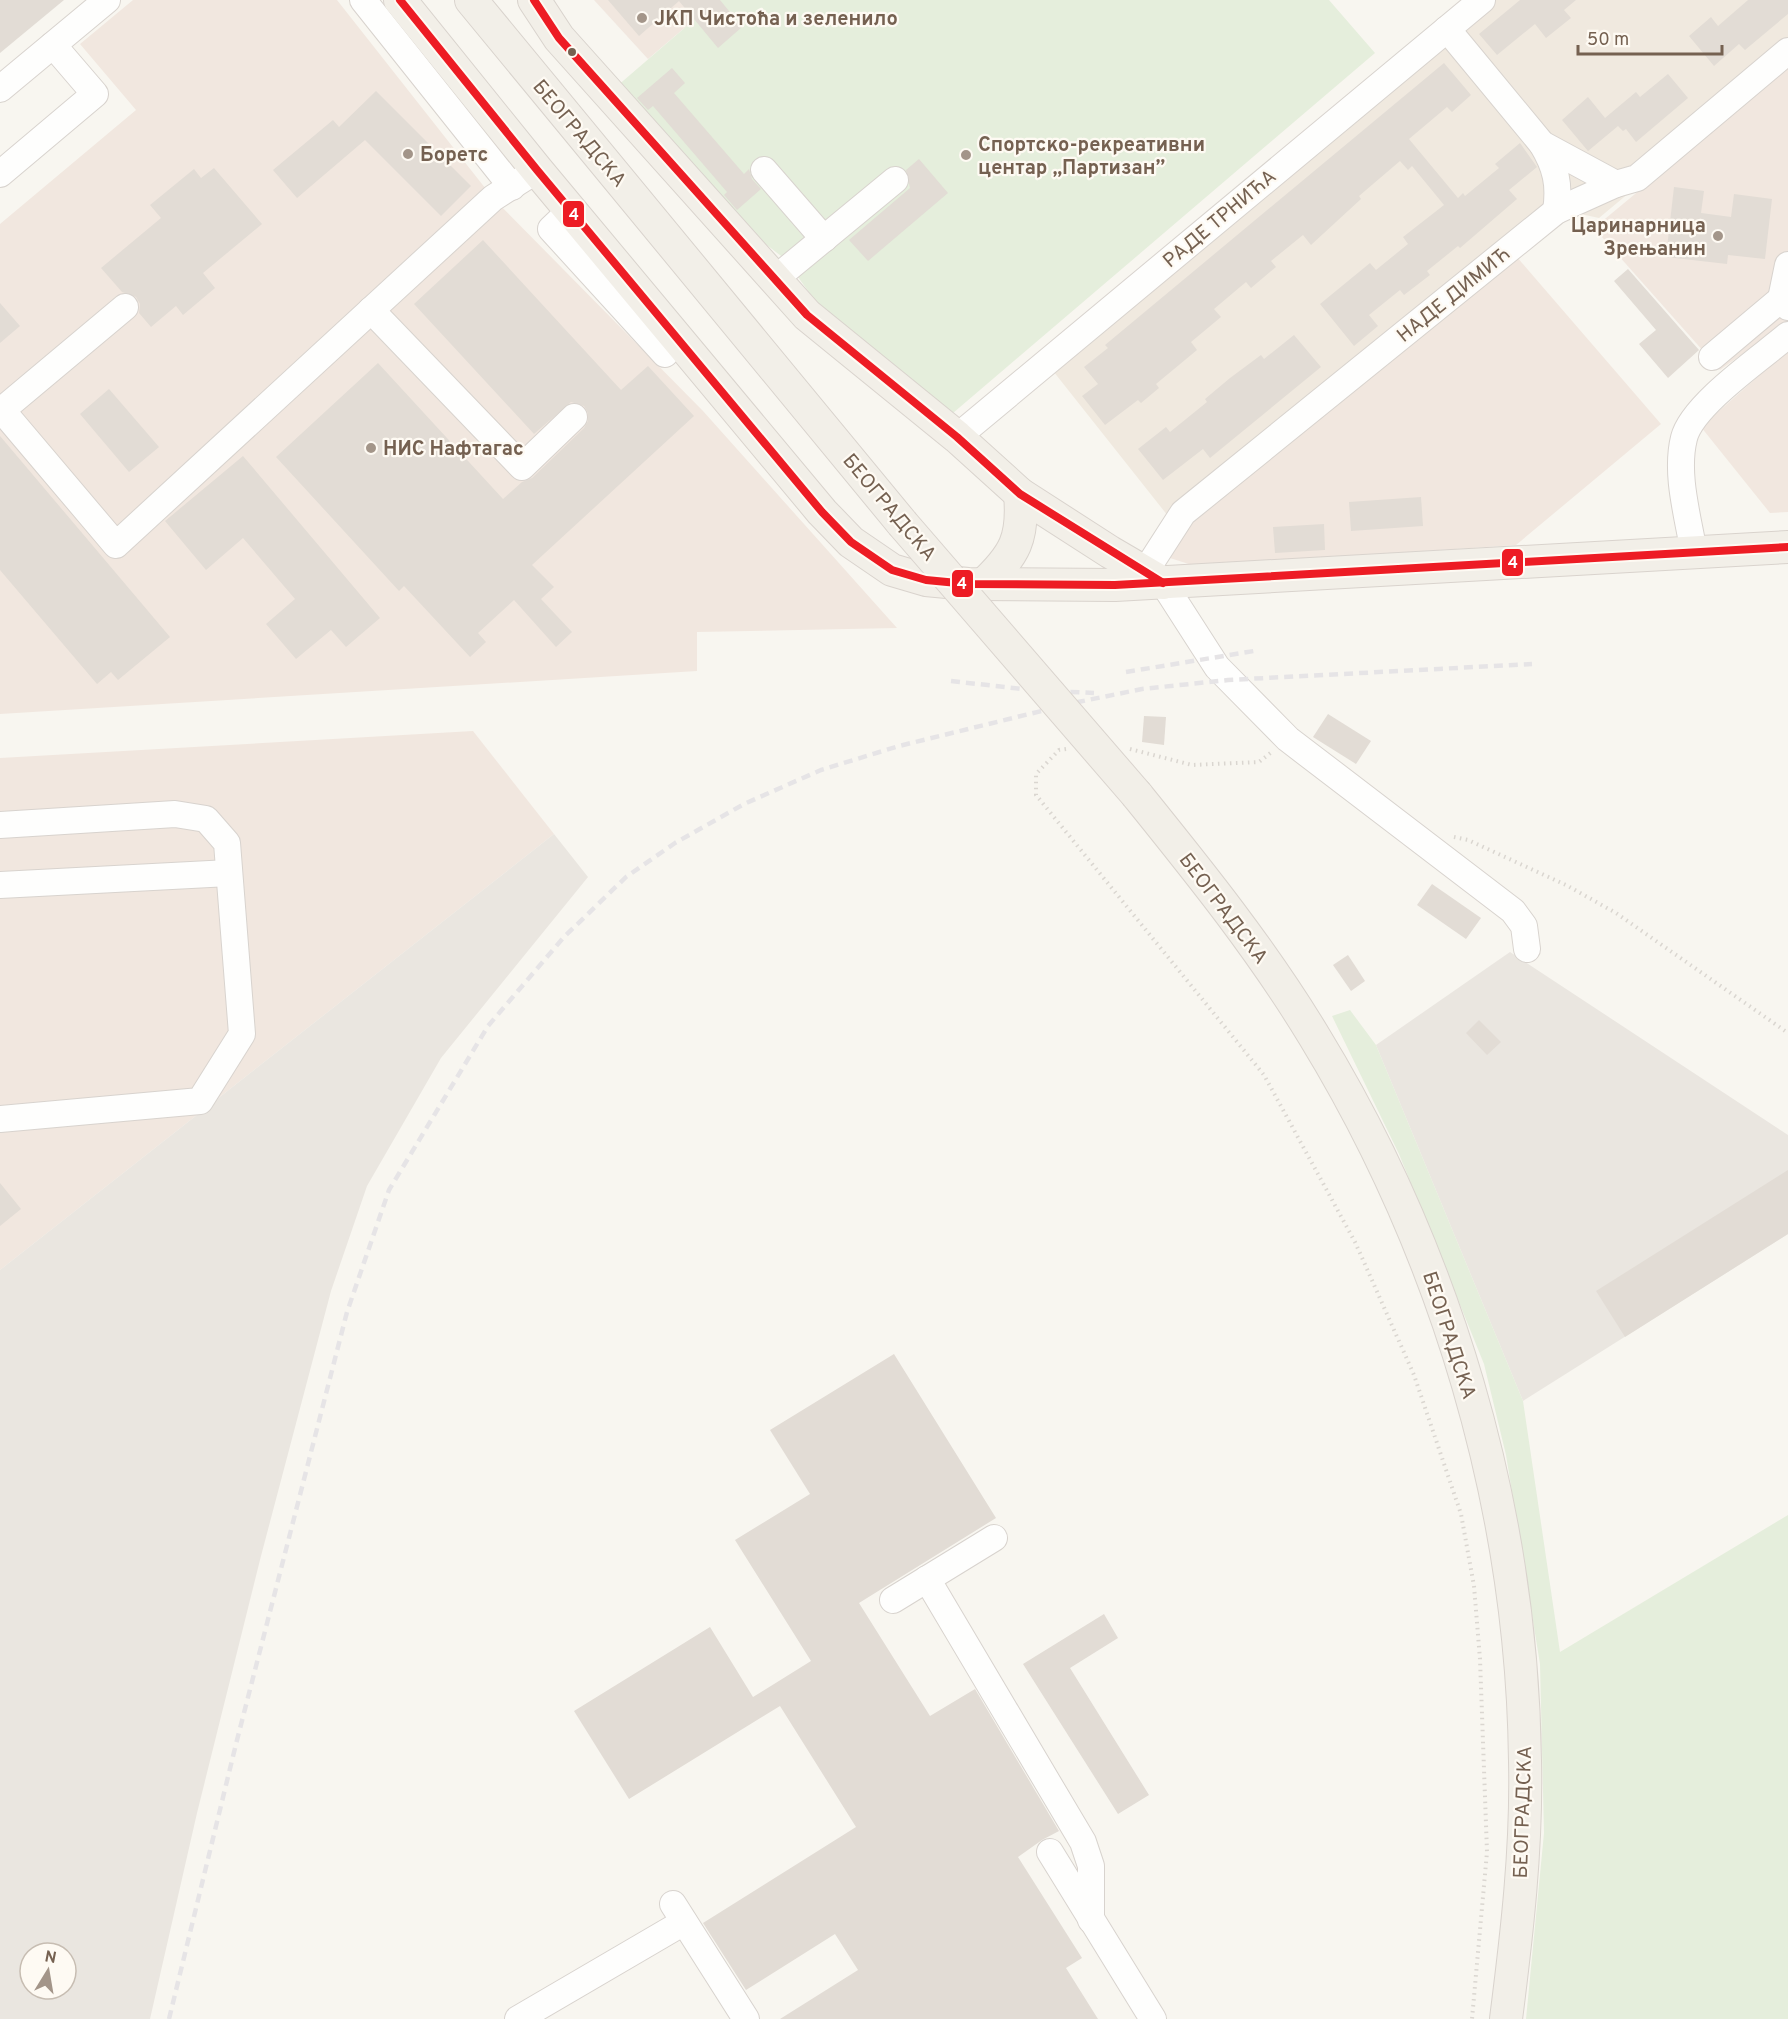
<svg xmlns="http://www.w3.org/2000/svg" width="1788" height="2019" font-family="Overpass,sans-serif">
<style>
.residential{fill:#f0e9df}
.commercial{fill:#f1e7df}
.industrial{fill:#eae6e0;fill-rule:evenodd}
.green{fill:#e5eedc}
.building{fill:#e2dcd5}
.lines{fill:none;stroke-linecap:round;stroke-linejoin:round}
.minor-casing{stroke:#d8d3ce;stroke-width:28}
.major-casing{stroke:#d9d3cd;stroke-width:34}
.path{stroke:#dad6d0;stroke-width:4;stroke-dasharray:1.5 4.5;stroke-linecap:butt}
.minor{stroke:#fefefd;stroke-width:26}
.major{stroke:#f2efe8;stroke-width:32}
.rail{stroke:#e6e4e6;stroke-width:4.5;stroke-dasharray:9 6;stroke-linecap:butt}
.major-bridge-casing{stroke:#d9d3cd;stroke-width:34;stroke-linecap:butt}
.major-bridge{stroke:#f2efe8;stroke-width:32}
.bus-1-casing{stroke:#fefaf3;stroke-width:12}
.bus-1{stroke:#ed1c24;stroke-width:8}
.poi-dot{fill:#a39589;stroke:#fefaf3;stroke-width:2}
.bus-dot{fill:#756151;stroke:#fefaf3;stroke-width:2}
.labels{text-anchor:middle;stroke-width:4.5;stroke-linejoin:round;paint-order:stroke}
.poi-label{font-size:20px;font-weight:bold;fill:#756151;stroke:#fefaf3;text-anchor:start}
.street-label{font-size:20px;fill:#756151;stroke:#fefaf3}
.line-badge{stroke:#fefaf3;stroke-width:2}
.badge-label{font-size:16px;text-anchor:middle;font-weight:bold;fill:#fff}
</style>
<rect width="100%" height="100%" fill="#f8f6f0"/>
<polygon class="residential" points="1468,0 1788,0 1788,60 1599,218 1553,208 1168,516 1042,357"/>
<g class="commercial">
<polygon points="133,0 337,0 493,198 703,411 897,628 697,632 697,671 0,714 0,224 136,110 80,44"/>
<polygon points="594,0 717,0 648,59"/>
<polygon points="1788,67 1788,321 1720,370 1594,228"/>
<polygon points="1516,256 1661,424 1516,545 1195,566 1170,558 1179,536 1192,518"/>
<polygon points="1788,350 1788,512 1770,513 1701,427"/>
<polygon points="473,731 554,834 0,1270 0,758"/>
</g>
<g class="industrial">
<path d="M554 834 588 877 441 1058 367 1186 331 1291 261 1556 197 1813 150 2019H0V1270ZM30 1953H66V1989H30Z"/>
<polygon points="1510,952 1788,1135 1788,1234 1523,1401 1376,1045"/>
</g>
<g class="green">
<polygon points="717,0 1329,0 1375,53 946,419 816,302 785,259 737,222 616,87"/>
<polygon points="1350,1010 1376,1045 1523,1401 1560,1652 1788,1515 1788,2019 1526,2019 1544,1833 1540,1664 1506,1455 1484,1364 1399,1154 1332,1016"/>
</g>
<g class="building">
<polygon points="0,0 64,0 0,53"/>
<polygon points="608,0 720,0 742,27 718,48 679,1 639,36"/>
<polygon points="1520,0 1576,0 1564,10 1571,18 1546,38 1535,24 1497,55 1479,34"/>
<polygon points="1748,0 1788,0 1788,14 1745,50 1739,44 1714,66 1689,36 1711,17 1718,26"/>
<polygon points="1444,63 1471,95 1452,112 1447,107 1409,139 1458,198 1463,193 1465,196 1499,168 1495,164 1520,143 1537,167 1509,190 1517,199 1460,248 1458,246 1427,271 1430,275 1404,295 1400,290 1369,315 1378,326 1354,346 1320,304 1370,263 1376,270 1408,244 1403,237 1444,205 1412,166 1408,170 1400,161 1359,196 1361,199 1311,245 1303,235 1271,261 1276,267 1251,288 1246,282 1214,309 1221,317 1191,342 1197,350 1156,384 1159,388 1141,403 1138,400 1105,425 1082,396 1098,384 1084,367 1108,348 1105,345"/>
<polygon points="672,68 685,83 674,93 744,174 749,169 752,179 761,189 737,210 724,195 727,192 653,106 648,110 637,98"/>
<polygon points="1668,74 1688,98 1636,142 1626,129 1623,131 1618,126 1588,151 1562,120 1588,97 1605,118 1636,92 1640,97"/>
<polygon points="376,91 471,186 441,216 365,140 297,198 273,170 333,120 339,127"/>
<polygon points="919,159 948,193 868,261 849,240 910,188 906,170"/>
<polygon points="214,168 262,224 203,273 215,288 183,315 176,306 151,327 139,313 140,304 136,297 122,292 101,268 161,218 150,205 194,169 201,178"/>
<polygon points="1674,187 1704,191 1701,213 1731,217 1734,194 1772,199 1765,259 1728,255 1727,264 1666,257"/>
<polygon points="483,240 621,390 648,366 694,416 532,565 554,587 541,599 572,632 556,647 514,600 478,633 486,642 470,657 404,586 399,591 276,457 378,363 503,499 522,482 532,478 584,428 588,421 588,413 584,406 571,402 534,434 414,304"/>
<polygon points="1628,269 1699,350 1668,378 1639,344 1656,330 1614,281"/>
<polygon points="0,303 20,326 0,343"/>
<polygon points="1294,335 1321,367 1210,458 1203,449 1163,480 1138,449 1166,427 1170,432 1207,402 1205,399 1230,378 1261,355 1264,359"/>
<polygon points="109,389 159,447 129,472 80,414"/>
<polygon points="0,436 170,637 118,680 111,672 97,684 0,570"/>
<polygon points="243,456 380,618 346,647 331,630 296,659 266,624 295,599 243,538 206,570 165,521"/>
<polygon points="1421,497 1423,526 1351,531 1349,502"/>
<polygon points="1324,524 1325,550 1275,553 1273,527"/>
<polygon points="1328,714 1371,741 1356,764 1313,737"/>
<polygon points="1144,716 1166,717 1164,745 1142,742"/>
<polygon points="1432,884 1481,918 1466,939 1417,905"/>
<polygon points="1348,955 1365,981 1351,991 1333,965"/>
<polygon points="1479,1020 1501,1042 1487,1055 1466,1033"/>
<polygon points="1788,1170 1788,1234 1625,1337 1596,1291"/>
<polygon points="0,1183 21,1209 0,1226"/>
<polygon points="894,1354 996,1518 859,1603 930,1716 975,1689 1059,1831 1042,1840 1018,1857 1082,1958 1066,1968 1098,2019 780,2019 858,1970 835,1934 746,1990 703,1923 856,1827 780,1706 629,1799 574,1711 710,1627 753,1697 811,1661 735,1540 810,1494 770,1430"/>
<polygon points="1104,1614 1118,1638 1070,1668 1149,1795 1118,1814 1023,1664"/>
</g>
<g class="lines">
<defs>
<g id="minor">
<polyline points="363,0 512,187"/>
<polyline points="1447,29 1542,144 1616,184"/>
<polyline points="0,89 107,0"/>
<path d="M1542 144C1556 167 1560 185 1556 211"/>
<polyline points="764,170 824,239"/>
<polyline points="0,174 95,94 53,45"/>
<polyline points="571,210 551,229 665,354"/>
<polyline points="775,279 895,180"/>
<polyline points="1781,299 1788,265"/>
<polyline points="371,310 522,467 574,417"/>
<polyline points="1712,357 1781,299 1788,307"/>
<polyline points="0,408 116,545 493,198 537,170"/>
<polyline points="2,410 125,307"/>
<polyline points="957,437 1482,0"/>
<path d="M1694 553C1688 517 1675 474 1684 438 1692 405 1761 358 1788 335"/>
<polyline points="1145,572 1183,513 1556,211 1616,184 1637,178 1788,51"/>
<polyline points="1163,583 1217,667 1288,739 1513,911 1524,926 1527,949"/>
<polyline points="0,825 175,814 206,819 227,843 242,1034 200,1101 0,1119"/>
<polyline points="0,885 229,873"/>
<polyline points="927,1579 1083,1842 1091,1866 1091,1920"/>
<polyline points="893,1600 994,1538"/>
<polyline points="1050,1852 1153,2019"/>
<polyline points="673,1904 746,2019"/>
<polyline points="518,2019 684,1922"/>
</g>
<g id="major">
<polyline points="400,0 537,170 822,512 851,542 892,570 926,580 968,584 1115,585 1788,547"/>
<polyline points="471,0 902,523"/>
<polyline points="534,0 559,38 807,315 957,437 1020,494 1110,552 1163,583"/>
<path d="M983 585C1015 555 1024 538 1020 494"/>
<path d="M1137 795C1200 873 1262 950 1314 1036 1446 1252 1522 1507 1525 1761 1527 1847 1517 1933 1506 2019"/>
</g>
</defs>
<use href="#minor" class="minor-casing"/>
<use href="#major" class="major-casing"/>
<g class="path">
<polyline points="1066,749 1059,750 1036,774 1036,795 1264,1075 1355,1242 1414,1375 1461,1514 1474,1586 1480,1659 1487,1852 1472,2019"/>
<polyline points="1130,749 1192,765 1259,762 1273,751"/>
<polyline points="1454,837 1468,840 1566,885 1616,913 1788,1033"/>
</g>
<use href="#minor" class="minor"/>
<use href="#major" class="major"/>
<g class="rail">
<polyline points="1126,672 1254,651"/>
<polyline points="951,681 1031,690 1094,693"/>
<polyline points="169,2019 236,1744 347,1312 389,1190 488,1026 564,937 626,877 675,843 744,804 821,770 899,746 1078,702 1142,689 1228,680 1532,664"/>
</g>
<defs>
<polyline id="major-bridge" points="902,523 1137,795"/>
</defs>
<use href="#major-bridge" class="major-bridge-casing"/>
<use href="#major-bridge" class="major-bridge"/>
<defs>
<g id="bus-1">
<polyline points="400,0 537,170 822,512 851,542 892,570 926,580 968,584 1115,585 1788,547"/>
<polyline points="534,0 559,38 807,315 957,437 1020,494 1163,583"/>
</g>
</defs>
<use href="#bus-1" class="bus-1-casing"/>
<use href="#bus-1" class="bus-1"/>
</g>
<g class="poi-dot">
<circle cx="642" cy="18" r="6"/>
<circle cx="408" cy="154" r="6"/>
<circle cx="966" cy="155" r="6"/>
<circle cx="1718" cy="236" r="6"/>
<circle cx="371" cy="448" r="6"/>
</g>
<circle class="bus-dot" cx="572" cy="52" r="5"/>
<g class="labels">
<g class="poi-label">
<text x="654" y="25">ЈКП Чистоћа и зеленило</text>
<text x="978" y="151">Спортско-рекреативни<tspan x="978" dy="23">центар „Партизан”</tspan></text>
<text x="420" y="161">Боретс</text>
<text x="1706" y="232" text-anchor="end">Царинарница<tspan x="1706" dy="23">Зрењанин</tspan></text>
<text x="383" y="455">НИС Нафтагас</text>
</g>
<g class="street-label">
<text transform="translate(580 133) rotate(50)" y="7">БЕОГРАДСКА</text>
<text transform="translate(1219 218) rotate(-40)" y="7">РАДЕ ТРНИЋА</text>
<text transform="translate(1453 294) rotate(-39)" y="7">НАДЕ ДИМИЋ</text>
<text transform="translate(890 507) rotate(50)" y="7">БЕОГРАДСКА</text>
<text transform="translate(1224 908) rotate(53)" y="7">БЕОГРАДСКА</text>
<text transform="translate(1450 1335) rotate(72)" y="7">БЕОГРАДСКА</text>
<text transform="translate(1522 1812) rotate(-88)" y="7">БЕОГРАДСКА</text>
</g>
</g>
<g class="line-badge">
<rect x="562" y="200" width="23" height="28" rx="6" fill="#ed1c24"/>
<rect x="1501" y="548" width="23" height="29" rx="6" fill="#ed1c24"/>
<rect x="951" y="569" width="23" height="29" rx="6" fill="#ed1c24"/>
</g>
<g class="badge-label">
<text x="574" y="220">4</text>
<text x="1513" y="568">4</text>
<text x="962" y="589">4</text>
</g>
<g transform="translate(48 1971) rotate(11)"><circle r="28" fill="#fefaf3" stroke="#c7bdb2" stroke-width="1.5"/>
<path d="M0-4.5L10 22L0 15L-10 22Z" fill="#a39589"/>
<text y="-9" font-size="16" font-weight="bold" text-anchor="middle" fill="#756151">N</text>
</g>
<path d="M1578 45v9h144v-9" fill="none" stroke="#756151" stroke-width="3"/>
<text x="1587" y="45" font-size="18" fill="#756151" stroke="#fefaf3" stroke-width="4.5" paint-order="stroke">50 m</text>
</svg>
